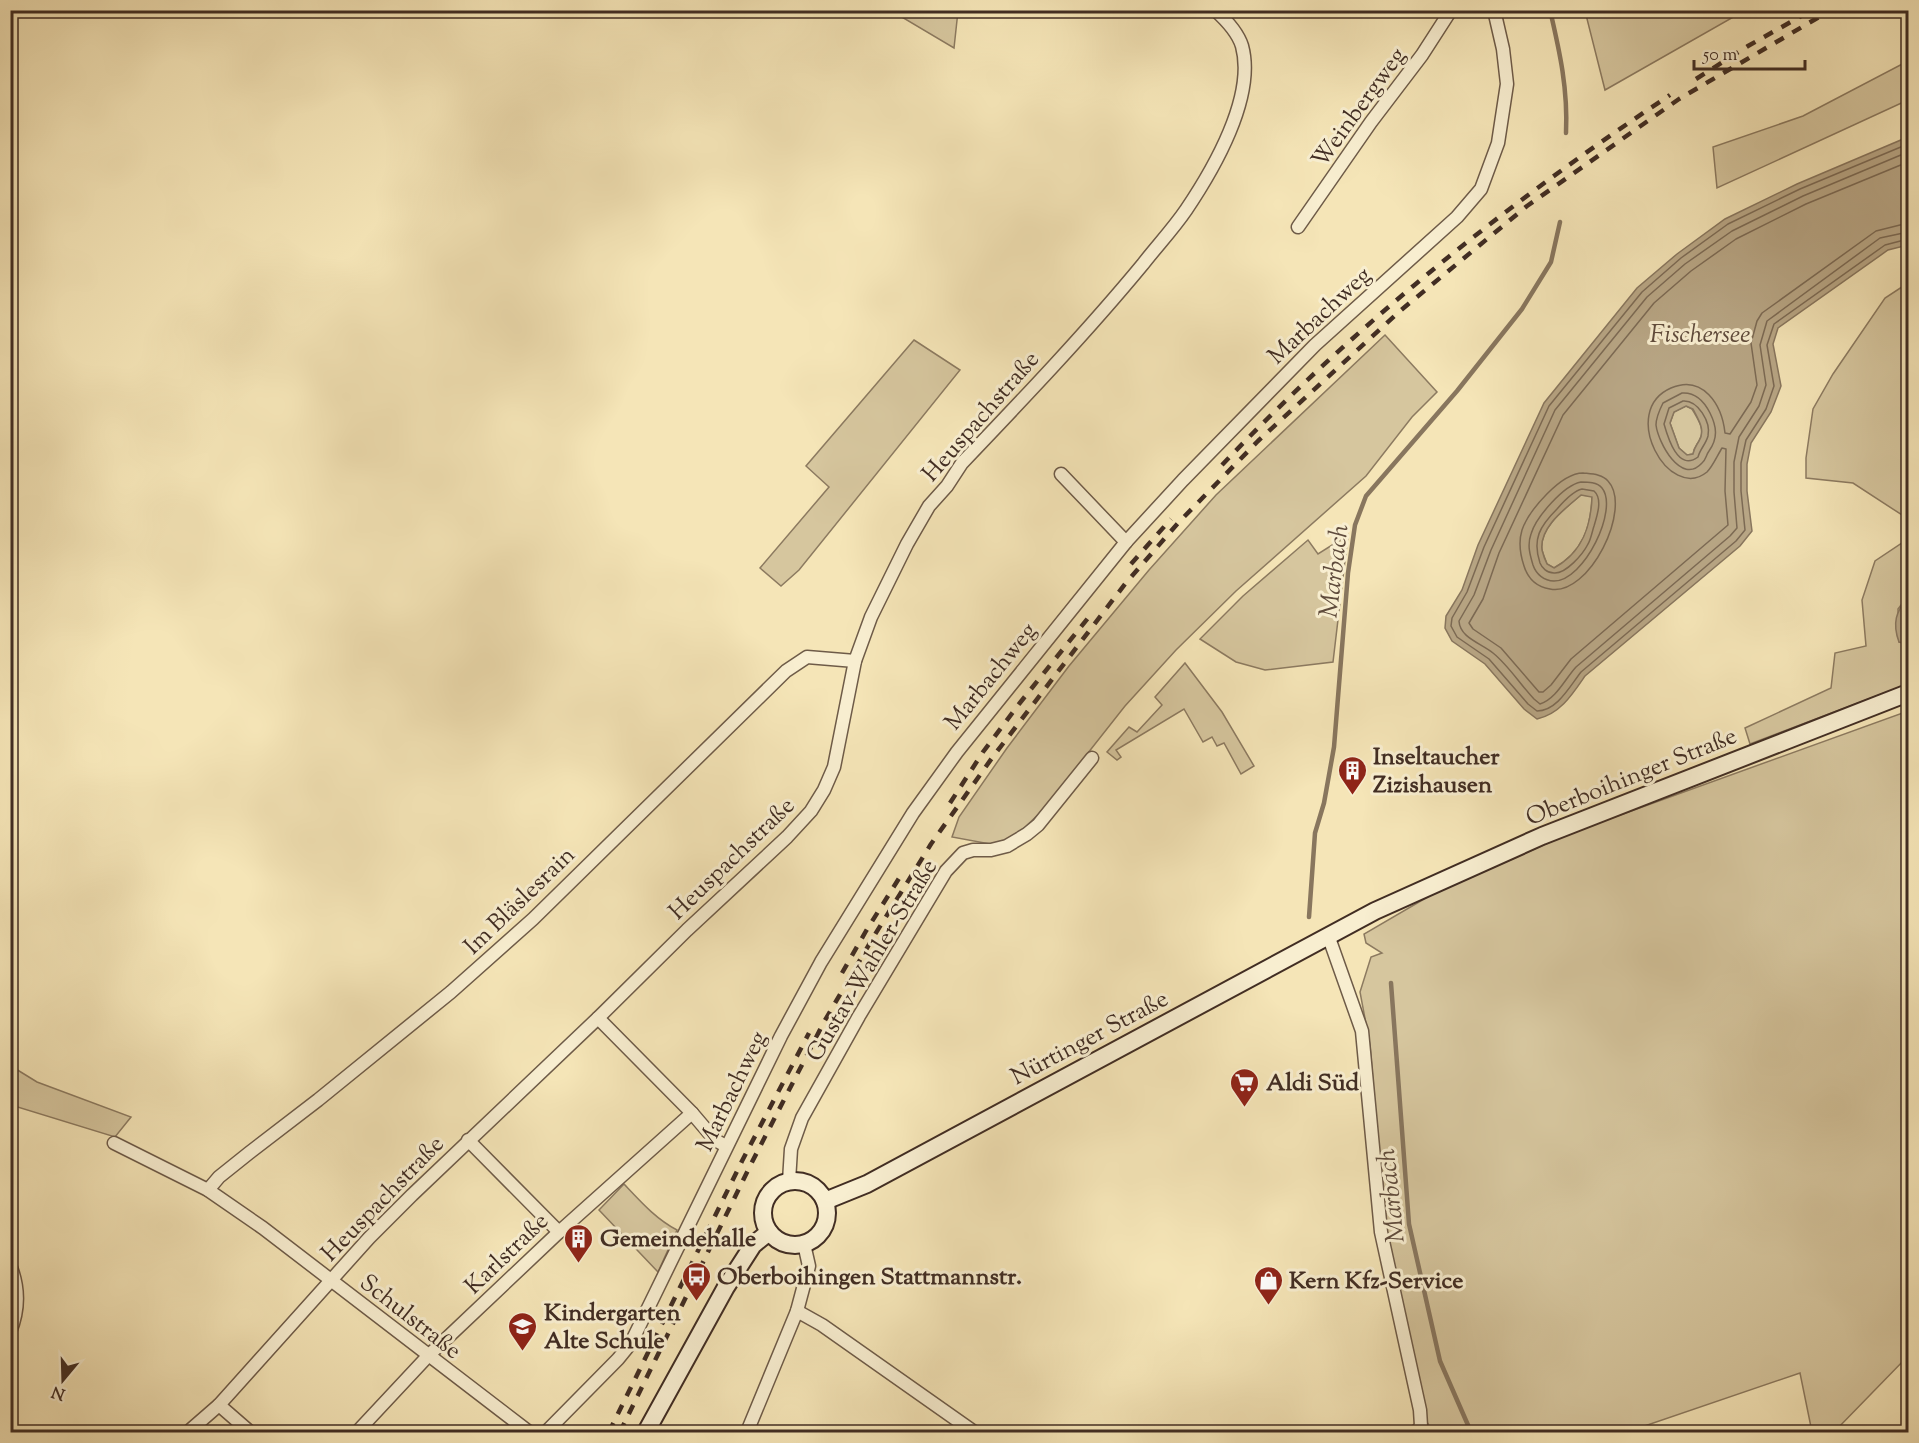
<svg xmlns="http://www.w3.org/2000/svg" width="1919" height="1443" font-family="'Sorts Mill Goudy',serif">
<style>
.green{fill:#d6c69e;stroke:#8c7a60;stroke-width:1.5}
.water{fill:#b8a685;stroke:#88765e;stroke-width:1.5;fill-rule:evenodd}
.lines{fill:none;stroke-linecap:round;stroke-linejoin:round}
.shore{stroke:#7c6a54;stroke-width:1.5}
.stream{stroke:#88765e;stroke-width:4.5}
.minor-casing{stroke:#6e5b48;stroke-width:15}
.secondary-casing{stroke:#412d23;stroke-width:20}
.minor{stroke:#f8eed0;stroke-width:12}
.secondary{stroke:#f8eed0;stroke-width:16}
.rail{stroke:#412d23;stroke-width:4.5;stroke-dasharray:10 10;stroke-linecap:butt}
.labels{text-anchor:middle;stroke-width:6;stroke-linejoin:round;paint-order:stroke}
.street-label{font-size:24px;fill:#412d23;stroke:#f8eed0}
.poi-label{font-size:24px;font-weight:bold;fill:#412d23;stroke:#f8eed0;text-anchor:start}
.water-label{font-size:26px;font-style:italic;fill:#5f4b3c;stroke:#f8eed0}
</style>
<rect width="100%" height="100%" fill="#f5e5b7"/>
<filter id="stains"><feTurbulence type="fractalNoise" baseFrequency=".00333" numOctaves="4"/><feColorMatrix values="0 0 0 0 .2 0 0 0 0 .09 0 0 0 0 .02 0 0 0 .5 -.17"/></filter>
<radialGradient id="worn" r=".72"><stop offset=".6" stop-color="#630" stop-opacity="0"/><stop offset="1" stop-color="#630" stop-opacity=".3"/></radialGradient>
<g class="green">
<polygon points="903,10 958,11 954,48 900,16"/>
<polygon points="1585,11 1585,10 1744,11 1605,90"/>
<polygon points="1908,61 1908,100 1717,188 1713,147 1803,116"/>
<polygon points="1908,283 1908,513 1902,515 1853,483 1806,478 1806,458 1813,409 1833,374 1885,298"/>
<polygon points="1385,335 1437,392 1412,417 1366,476 1236,591 1176,650 1125,706 1043,810 1023,829 1006,840 990,844 952,837 959,817 1007,748 1069,666 1149,570 1216,495"/>
<polygon points="914,340 960,370 799,570 781,586 760,568 829,487 806,466"/>
<path d="M1686 406 1692 409C1698 419 1706 430 1699 441 1696 446 1694 448 1693 454L1687 455 1679 448 1670 423 1674 412Z"/>
<path d="M1581 495 1592 496C1591 527 1583 552 1554 568L1547 564C1546 560 1543 555 1542 550 1539 527 1566 508 1581 495Z"/>
<polygon points="1348,535 1333,662 1265,670 1236,662 1200,639 1243,596 1308,540 1318,554"/>
<polygon points="1908,539 1908,596 1898,609 1899,642 1908,644 1908,684 1750,744 1745,728 1831,688 1835,653 1866,646 1862,600 1875,561"/>
<polygon points="1185,663 1222,712 1254,766 1241,774 1224,743 1217,746 1212,737 1203,742 1184,709 1116,750 1121,757 1117,760 1107,752 1129,727 1137,732 1162,705 1155,697"/>
<polygon points="1908,711 1908,1356 1834,1432 1812,1432 1800,1373 1627,1432 1433,1432 1425,1419 1385,1229 1370,1045 1360,992 1371,957 1382,953 1366,943 1364,934 1431,895 1573,832"/>
<polygon points="11,1066 37,1082 131,1117 115,1137 11,1105"/>
<path d="M624 1184C641 1202 656 1219 677 1230L658 1272 599 1210Z"/>
</g>
<g class="water">
<path d="M1908 137V245L1888 250 1778 328 1773 344 1781 386 1771 412 1751 443 1747 464V491L1752 531 1740 546 1585 676C1572 695 1560 714 1537 719L1524 709 1485 664 1452 641 1445 628 1446 616 1462 590 1478 545 1544 403 1637 288 1677 254 1725 219 1797 184ZM1686 406 1693 409C1698 419 1706 430 1699 441 1696 446 1694 448 1693 454L1687 455 1679 448 1670 423 1674 412ZM1581 495 1592 497C1591 527 1582 553 1554 568L1547 564C1545 560 1543 554 1542 550 1539 527 1566 508 1581 495Z"/>
<path d="M1908 596V644L1899 642C1892 623 1896 612 1908 596Z"/>
</g>
<g class="lines">
<g class="shore">
<path d="M1908 144 1800 189 1728 224 1681 258 1642 292 1549 406 1484 547 1467 592 1452 618 1451 626 1457 637 1489 659 1528 704 1537 711C1557 711 1570 686 1581 672L1736 541 1745 530 1741 491V463L1746 440 1766 409 1774 386 1767 345 1774 324 1885 245 1908 239"/>
<path d="M1908 152 1803 196 1732 231 1685 264 1647 297 1555 410 1491 550 1474 595 1459 621C1460 638 1481 643 1493 653 1508 665 1520 684 1534 699L1540 704C1556 699 1565 679 1576 667L1730 536 1737 528 1734 492V462L1739 437 1759 406 1766 385 1760 345 1767 321 1880 238 1908 232"/>
<path d="M1908 162 1806 204 1736 239 1691 271 1654 303 1563 415 1499 553 1483 599 1469 623 1473 629 1501 648 1539 692H1543L1551 685 1571 659 1728 525 1725 491 1726 449 1722 448C1717 456 1713 466 1707 472 1669 503 1618 411 1671 388 1703 374 1722 405 1725 433L1730 434 1751 402 1757 385 1751 343 1757 321 1762 313 1876 231 1908 223"/>
<path d="M1682 393C1696 392 1704 401 1710 413 1717 427 1718 438 1709 451 1706 455 1706 460 1702 463 1681 486 1658 442 1656 425 1656 418 1660 409 1663 403Z"/>
<path d="M1683 401C1698 400 1711 422 1708 436 1706 444 1700 449 1698 457 1678 472 1668 438 1664 424L1669 408Z"/>
<path d="M1583 473C1592 474 1602 474 1608 481 1633 508 1589 597 1550 589 1537 587 1528 579 1524 566 1520 554 1518 543 1522 530 1529 510 1561 473 1583 473Z"/>
<path d="M1581 482C1588 482 1597 482 1602 488 1619 509 1584 581 1554 581 1544 581 1536 574 1533 565 1530 555 1527 545 1531 534 1536 517 1564 485 1581 482Z"/>
<path d="M1582 489 1594 491C1603 499 1597 516 1594 526 1592 532 1591 539 1588 544 1583 554 1566 574 1554 573 1547 573 1542 568 1540 563 1532 539 1540 526 1557 509 1563 502 1573 491 1582 489Z"/>
</g>
<g class="stream">
<path d="M1550 10C1560 53 1568 89 1566 133"/>
<polyline points="1309,917 1315,833 1324,803 1334,747 1348,573 1355,525 1366,496 1457,391 1522,309 1551,262 1560,222"/>
<polyline points="1391,983 1409,1224 1440,1361 1471,1432"/>
</g>
<defs>
<g id="minor">
<polyline points="1298,227 1371,122 1422,55 1451,10"/>
<polyline points="1061,474 1126,542"/>
<polyline points="1328,935 1362,1031 1381,1232 1420,1410 1421,1426 1416,1432"/>
<polyline points="598,1018 692,1113 715,1140 726,1146"/>
<polyline points="468,1140 559,1232"/>
<polyline points="114,1143 208,1190 263,1228 529,1432"/>
<polyline points="789,1181 791,1149 802,1118 859,1016 946,871 963,853 973,850 991,850 1007,846 1027,834 1038,825 1092,758"/>
<polyline points="208,1190 219,1177 249,1153 318,1100 451,992 533,919 786,671 807,657 855,661"/>
<path d="M10 1265C19 1287 19 1310 10 1332"/>
<polyline points="797,1311 822,1325 974,1432"/>
<polyline points="219,1405 250,1432"/>
<path d="M188 1432 219 1405 369 1238 412 1195 598 1018 687 930 787 837 811 811 824 790 834 767 855 661 871 617 907 544 929 506 947 486 962 463C1024 398 1086 333 1143 264 1157 246 1173 229 1186 210 1213 170 1256 97 1242 46 1238 33 1225 19 1215 10"/>
<polyline points="357,1432 428,1356 559,1232 692,1113"/>
<polyline points="546,1432 618,1359 631,1343 781,1036 821,962 913,813 957,752 1126,542 1183,480 1315,345 1457,217 1481,189 1498,143 1507,84 1503,49 1494,10"/>
<polyline points="747,1432 797,1311 809,1266 804,1244"/>
</g>
<g id="secondary">
<circle cx="795" cy="1213" r="32"/>
<polyline points="825,1201 867,1184 1375,911 1542,836 1908,693"/>
<polyline points="646,1432 726,1287 753,1245 769,1232"/>
</g>
</defs>
<use href="#minor" class="minor-casing"/>
<use href="#secondary" class="secondary-casing"/>
<use href="#minor" class="minor"/>
<use href="#secondary" class="secondary"/>
<g class="rail">
<polyline points="1696,79 1748,46 1812,10"/>
<path d="M1222 465C1356 324 1509 202 1670 95"/>
<polyline points="1131,564 1171,519"/>
<polyline points="950,803 983,752 1019,704 1088,618"/>
<polyline points="842,973 866,931 903,872"/>
<polyline points="609,1432 742,1161 809,1033"/>
<polyline points="620,1432 751,1164 824,1022 874,936 931,844 992,758 1125,584 1179,522 1258,441 1400,311 1527,206 1679,99 1831,10"/>
</g>
</g>
<defs>
<symbol id="building-pin" viewBox="-11 -11 22 30"><path d="M0 17L-7.5 6A9.5 9.5 0 1 1 7.5 6Z" fill="#8f2418" stroke="#f8eed0"/><path d="M-4-6H4V6H1V3H-1V6H-4ZM-2.5-4.3h1.7v1.8h-1.7ZM.8-4.3h1.7v1.8H.8ZM-2.5-1h1.7V.8h-1.7ZM.8-1h1.7V.8H.8Z" fill="#fff"/></symbol>
<symbol id="supermarket-pin" viewBox="-11 -11 22 30"><path d="M0 17L-7.5 6A9.5 9.5 0 1 1 7.5 6Z" fill="#8f2418" stroke="#f8eed0"/><path d="M-6-5.5h2.5l.6 2H6L4.5 2H-2.5L-4.4-4H-6ZM-1.5 3.2a1.3 1.3 0 1 0 .1 0ZM3 3.2a1.3 1.3 0 1 0 .1 0Z" fill="#fff"/></symbol>
<symbol id="bus-pin" viewBox="-11 -11 22 30"><path d="M0 17L-7.5 6A9.5 9.5 0 1 1 7.5 6Z" fill="#8f2418" stroke="#f8eed0"/><path d="M-5-6H5V4H4V6H2V4H-2V6H-4V4H-5ZM-3.5-4V0h7V-4ZM-3.5 1.2v1.5H-2V1.2ZM2 1.2v1.5H3.5V1.2Z" fill="#fff"/></symbol>
<symbol id="shop-pin" viewBox="-11 -11 22 30"><path d="M0 17L-7.5 6A9.5 9.5 0 1 1 7.5 6Z" fill="#8f2418" stroke="#f8eed0"/><path d="M-5-2.5h2.3a2.7 3.5 0 0 1 5.4 0H5L5.5 6h-11ZM-1.5-2.5h3a1.5 2.3 0 0 0-3 0Z" fill="#fff"/></symbol>
<symbol id="school-pin" viewBox="-11 -11 22 30"><path d="M0 17L-7.5 6A9.5 9.5 0 1 1 7.5 6Z" fill="#8f2418" stroke="#f8eed0"/><path d="M0-5L7-2L0 1L-7-2ZM-4 1L0 2.5L4 1V4Q0 6-4 4Z" fill="#fff"/></symbol>
</defs>
<g fill-rule="evenodd">
<use href="#building-pin" x="1336" y="754" width="33" height="45"/>
<use href="#supermarket-pin" x="1228" y="1066" width="33" height="45"/>
<use href="#building-pin" x="562" y="1222" width="33" height="45"/>
<use href="#bus-pin" x="680" y="1260" width="33" height="45"/>
<use href="#shop-pin" x="1252" y="1264" width="33" height="45"/>
<use href="#school-pin" x="506" y="1310" width="33" height="45"/>
</g>
<g class="labels">
<g class="street-label">
<text transform="translate(1358 107) rotate(-54)" y="8">Weinbergweg</text>
<text transform="translate(1319 315) rotate(-43)" y="8">Marbachweg</text>
<text transform="translate(980 416) rotate(-49)" y="8">Heuspachstraße</text>
<text transform="translate(990 676) rotate(-51)" y="8">Marbachweg</text>
<text transform="translate(1631 776) rotate(-22)" y="8">Oberboihinger Straße</text>
<text transform="translate(731 858) rotate(-44)" y="8">Heuspachstraße</text>
<text transform="translate(519 900) rotate(-44)" y="8">Im Bläslesrain</text>
<text transform="translate(871 960) rotate(-59)" y="8">Gustav-Wahler-Straße</text>
<text transform="translate(1089 1037) rotate(-28)" y="8">Nürtinger Straße</text>
<text transform="translate(731 1091) rotate(-64)" y="8">Marbachweg</text>
<text transform="translate(382 1198) rotate(-46)" y="8">Heuspachstraße</text>
<text transform="translate(506 1253) rotate(-44)" y="8">Karlstraße</text>
<text transform="translate(411 1316) rotate(38)" y="8">Schulstraße</text>
</g>
<g class="poi-label">
<text x="1373" y="764">Inseltaucher<tspan x="1373" dy="28">Zizishausen</tspan></text>
<text x="1266" y="1090">Aldi Süd</text>
<text x="600" y="1246">Gemeindehalle</text>
<text x="717" y="1284">Oberboihingen Stattmannstr.</text>
<text x="1289" y="1288">Kern Kfz-Service</text>
<text x="544" y="1320">Kindergarten<tspan x="544" dy="28">Alte Schule</tspan></text>
</g>
<g class="water-label">
<text x="1700" y="342">Fischersee</text>
<text transform="translate(1333 571) rotate(-83)" y="9">Marbach</text>
<text transform="translate(1390 1196) rotate(-96)" y="9">Marbach</text>
</g>
</g>
<rect width="1919" height="1443" fill="none" stroke="#f5e5b7" stroke-width="36"/>
<rect x="12" y="12" width="1895" height="1419" fill="none" stroke="#412d23" stroke-width="3"/>
<rect x="18" y="18" width="1883" height="1407" fill="none" stroke="#412d23" stroke-width="1.5"/>
<g transform="translate(63 1380) rotate(199)" stroke="#f8eed0" stroke-width="4.5" paint-order="stroke">
<path d="M0-4.5L10 22L0 15L-10 22Z" fill="#412d23"/>
<text y="-9" font-size="16" font-weight="bold" text-anchor="middle" fill="#412d23">N</text>
</g>
<path d="M1694 60v9h111v-9" fill="none" stroke="#412d23" stroke-width="3"/>
<text x="1703" y="60" font-size="18" fill="#412d23" stroke="#f8eed0" stroke-width="4.5" paint-order="stroke">50 m</text>
<rect width="100%" height="100%" filter="url(#stains)"/>
<rect width="100%" height="100%" fill="url(#worn)"/>
</svg>
